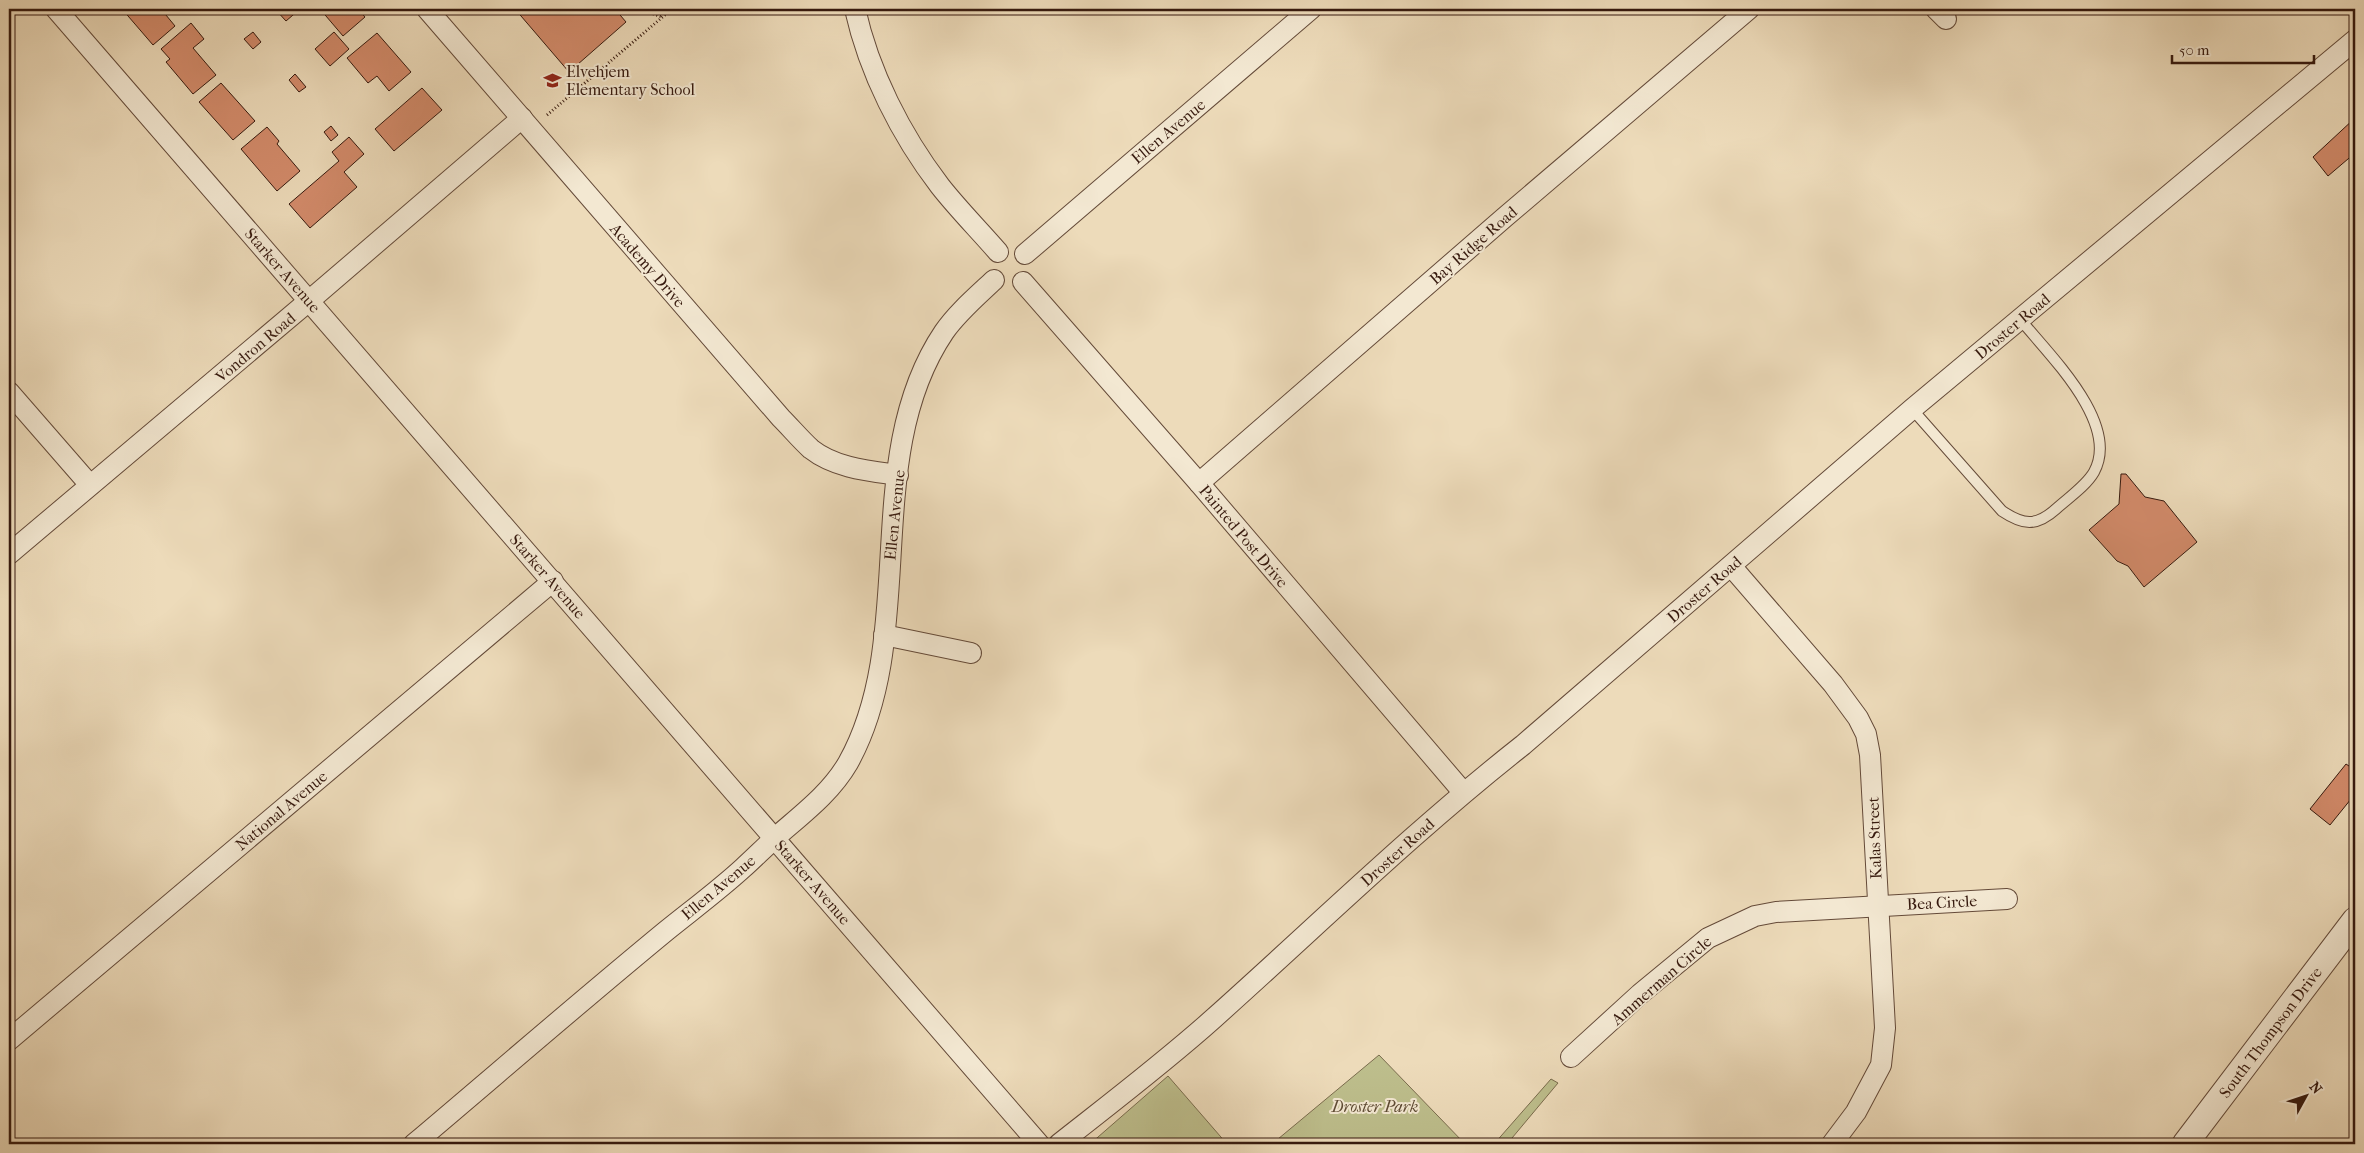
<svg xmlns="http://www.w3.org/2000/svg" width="2364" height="1153" font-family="'IM FELL French Canon',serif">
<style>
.green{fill:#bdbe8c;stroke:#7a6c4d}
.building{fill:#d38b6b;stroke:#36190e}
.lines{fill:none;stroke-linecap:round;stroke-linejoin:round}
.service-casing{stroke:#644a39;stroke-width:12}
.minor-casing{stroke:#644a39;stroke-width:22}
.tertiary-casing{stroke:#644a39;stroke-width:27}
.path{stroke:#36190e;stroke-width:3;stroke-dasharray:1 2.5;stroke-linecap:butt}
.service{stroke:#f3e8d2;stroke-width:10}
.minor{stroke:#f3e8d2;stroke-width:20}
.tertiary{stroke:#f3e8d2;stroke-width:25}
.labels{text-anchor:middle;stroke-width:4;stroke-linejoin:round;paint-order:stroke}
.poi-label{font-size:16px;fill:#36190e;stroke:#f3e8d2;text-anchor:start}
.street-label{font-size:16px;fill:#36190e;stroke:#f3e8d2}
.park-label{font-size:16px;font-style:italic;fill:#5e4b34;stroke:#f3e8d2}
</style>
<rect width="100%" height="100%" fill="#eddbba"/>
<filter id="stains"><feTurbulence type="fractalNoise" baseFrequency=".004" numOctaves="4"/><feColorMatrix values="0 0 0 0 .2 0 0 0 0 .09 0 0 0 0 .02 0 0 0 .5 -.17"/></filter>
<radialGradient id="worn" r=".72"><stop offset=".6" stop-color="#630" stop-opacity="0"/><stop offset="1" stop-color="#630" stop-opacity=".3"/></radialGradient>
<g class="green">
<polygon points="1379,1055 1465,1144 1272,1144"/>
<polygon points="1168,1076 1227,1144 1090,1144"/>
<polygon points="1551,1079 1558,1083 1507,1144 1494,1144"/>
</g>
<g class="building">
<polygon points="122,9 161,9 175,26 153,45"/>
<polygon points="275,9 300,9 286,21"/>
<polygon points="320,9 358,9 365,17 343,36"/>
<polygon points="515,9 615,9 626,22 569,72"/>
<polygon points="191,23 204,39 193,48 216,75 193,94 166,62 170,59 161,49"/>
<polygon points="253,32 261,42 253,49 244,39"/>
<polygon points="334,32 349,49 330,66 315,49"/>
<polygon points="377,33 411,72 389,91 377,76 368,83 347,58"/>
<polygon points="295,74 306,87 299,92 289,80"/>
<polygon points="221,83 255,121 233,140 199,102"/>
<polygon points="422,88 442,110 394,151 375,129"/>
<polygon points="2355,118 2355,153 2328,176 2313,157"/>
<polygon points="331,126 338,135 331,141 324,132"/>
<polygon points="267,127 279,141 277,144 300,171 277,191 241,149"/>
<polygon points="349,137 364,154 344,172 357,187 310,228 289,204 339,161 332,152"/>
<polygon points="2121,474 2126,474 2145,497 2164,501 2197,542 2144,587 2128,566 2117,561 2089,530 2119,504"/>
<polygon points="2346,764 2355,770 2355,801 2351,799 2330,825 2310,809"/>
</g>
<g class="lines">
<defs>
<path id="service" d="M1912 409 2002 511C2023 525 2036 527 2056 509 2068 498 2086 486 2094 472 2121 423 2048 354 2020 319"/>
<g id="minor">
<polyline points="56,9 1039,1144"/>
<path d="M427 9 781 418C791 428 801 440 811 449 835 468 869 471 898 475"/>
<path d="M855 9C869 72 901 135 940 186 958 209 979 230 998 252"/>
<polyline points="1936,9 1946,19"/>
<polyline points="1025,254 1311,9"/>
<polyline points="1023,282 1199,483 1463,792"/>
<polyline points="9,392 90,485"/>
<polyline points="1199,483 1505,217 1749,9"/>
<polyline points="9,554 310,300 522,118"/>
<polyline points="1731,566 1833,684 1858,718 1866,734 1870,755 1885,1028 1881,1065 1856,1112 1832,1144"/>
<polyline points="884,635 971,653"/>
<polyline points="9,1040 553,581"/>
<polyline points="1571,1057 1640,994 1708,938 1755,916 1776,912 2007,899"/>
<path d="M414 1144C498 1073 581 1001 666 931 692 910 719 890 743 868 754 858 764 848 775 838 801 815 830 794 848 763 920 634 859 458 944 332 957 313 977 296 994 280"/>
<path d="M1059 1144C1111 1103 1165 1062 1214 1018 1317 926 1415 830 1523 745L1912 409 2355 40"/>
</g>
<polyline id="tertiary" points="2185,1144 2355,920"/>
</defs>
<use href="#service" class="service-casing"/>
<use href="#minor" class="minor-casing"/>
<use href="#tertiary" class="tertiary-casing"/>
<g class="path">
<polyline points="640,9 662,17"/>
<polyline points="547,115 672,9"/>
</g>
<use href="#service" class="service"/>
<use href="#minor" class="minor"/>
<use href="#tertiary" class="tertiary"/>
</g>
<defs>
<symbol id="school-bare" viewBox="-9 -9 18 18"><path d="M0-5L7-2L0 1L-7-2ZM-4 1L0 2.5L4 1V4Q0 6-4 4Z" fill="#8f2418" stroke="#f3e8d2" stroke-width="2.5" paint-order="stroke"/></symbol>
</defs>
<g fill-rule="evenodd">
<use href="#school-bare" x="540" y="68" width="25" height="25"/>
</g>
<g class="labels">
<g class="poi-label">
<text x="566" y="77">Elvehjem<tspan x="566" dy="18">Elementary School</tspan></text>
</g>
<g class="street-label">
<text transform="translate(1168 131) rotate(-40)" y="6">Ellen Avenue</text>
<text transform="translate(1473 245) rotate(-41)" y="6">Bay Ridge Road</text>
<text transform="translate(648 265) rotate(49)" y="6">Academy Drive</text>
<text transform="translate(283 270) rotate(49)" y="6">Starker Avenue</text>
<text transform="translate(2012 326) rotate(-40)" y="6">Droster Road</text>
<text transform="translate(255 347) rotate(-40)" y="6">Vondron Road</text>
<text transform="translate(894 515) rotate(-84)" y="6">Ellen Avenue</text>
<text transform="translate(1244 536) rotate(50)" y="6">Painted Post Drive</text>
<text transform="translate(548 576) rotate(49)" y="6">Starker Avenue</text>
<text transform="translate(1704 589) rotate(-41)" y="6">Droster Road</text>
<text transform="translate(281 810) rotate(-40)" y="6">National Avenue</text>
<text transform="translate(1874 838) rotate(-92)" y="6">Kalas Street</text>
<text transform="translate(1397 852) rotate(-42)" y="6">Droster Road</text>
<text transform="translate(813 882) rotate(49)" y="6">Starker Avenue</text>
<text transform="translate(718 887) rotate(-40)" y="6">Ellen Avenue</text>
<text transform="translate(1942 902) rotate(-3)" y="6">Bea Circle</text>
<text transform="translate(1661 980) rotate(-41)" y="6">Ammerman Circle</text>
<text transform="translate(2270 1032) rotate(-53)" y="6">South Thompson Drive</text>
</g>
<g class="park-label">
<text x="1375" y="1112">Droster Park</text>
</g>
</g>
<rect width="2364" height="1153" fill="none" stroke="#eddbba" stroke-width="30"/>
<rect x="10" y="10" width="2344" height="1133" fill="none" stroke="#36190e" stroke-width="2.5"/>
<rect x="15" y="15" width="2334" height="1123" fill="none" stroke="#36190e"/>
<g transform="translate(2306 1096) rotate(50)" stroke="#f3e8d2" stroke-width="4" paint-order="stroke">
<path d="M0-4L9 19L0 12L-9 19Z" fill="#36190e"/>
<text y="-8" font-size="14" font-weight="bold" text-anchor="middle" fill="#36190e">N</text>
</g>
<path d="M2172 55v8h142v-8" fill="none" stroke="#36190e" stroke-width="2.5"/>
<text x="2179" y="55" font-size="15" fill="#36190e" stroke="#f3e8d2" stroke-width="4" paint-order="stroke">50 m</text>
<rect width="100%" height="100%" filter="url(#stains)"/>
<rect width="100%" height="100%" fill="url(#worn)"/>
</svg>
